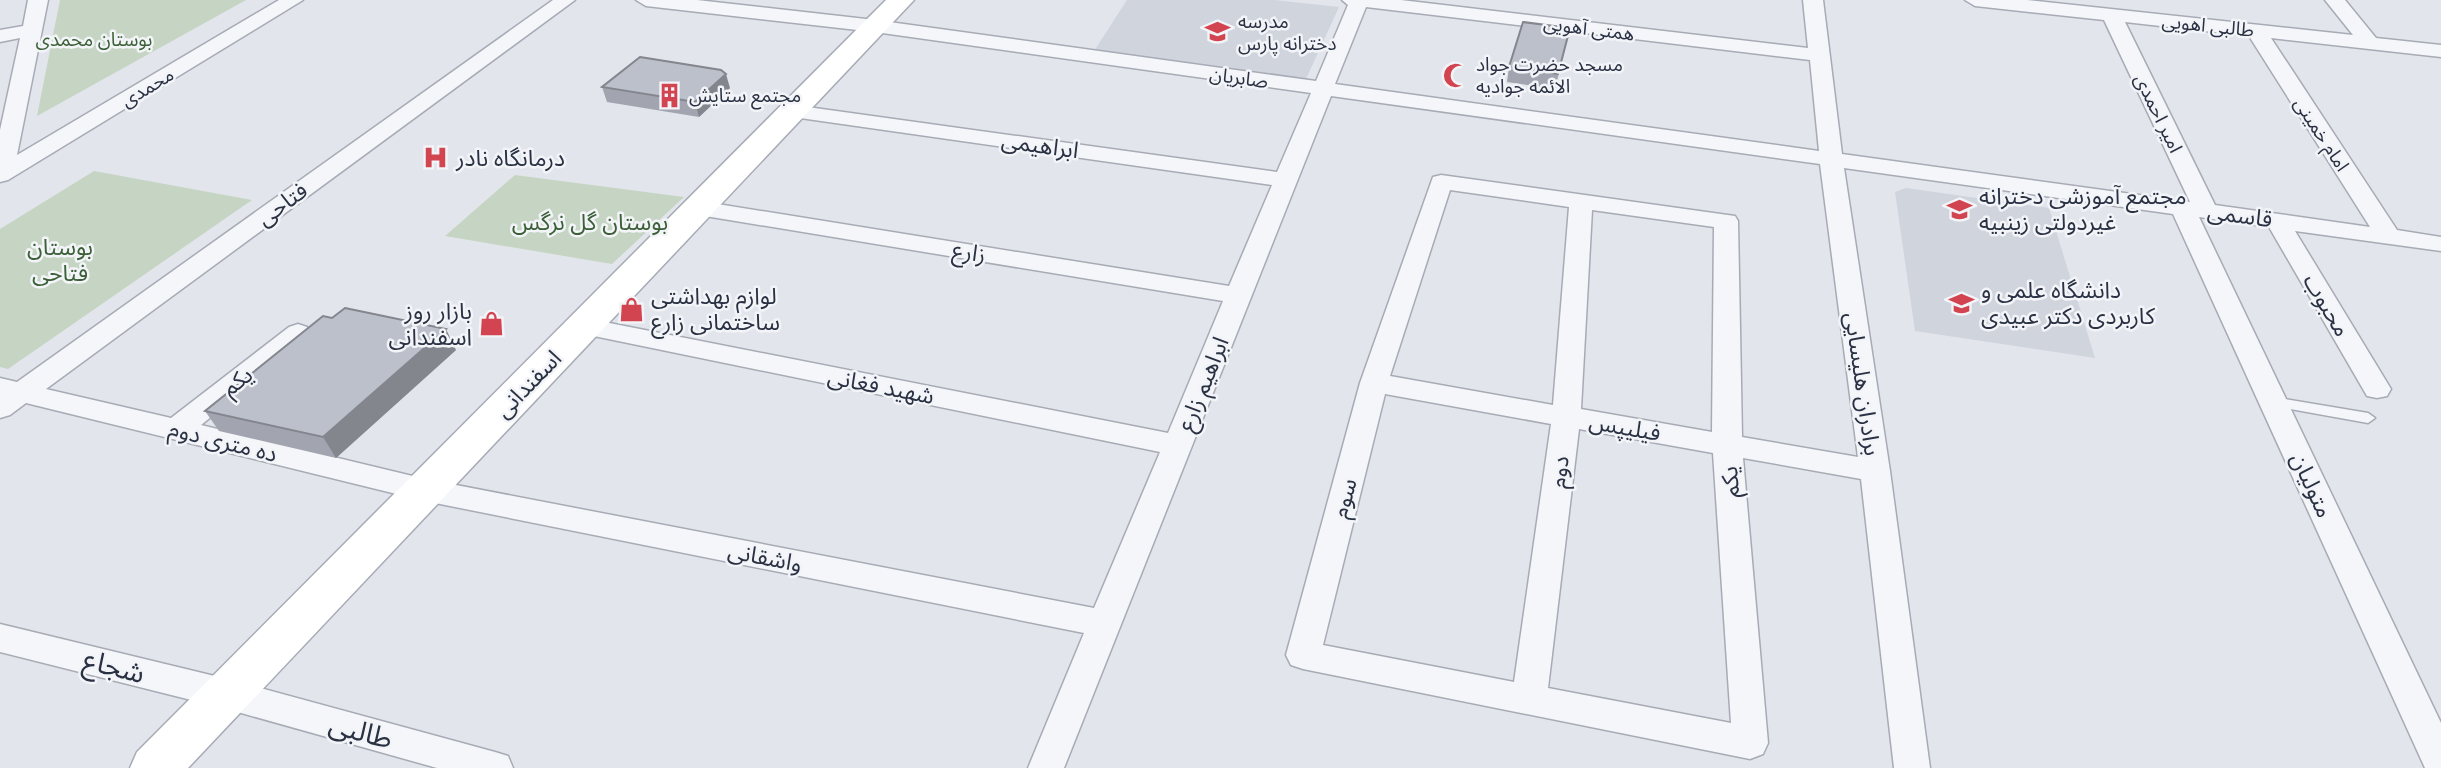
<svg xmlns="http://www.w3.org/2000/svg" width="2441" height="768" font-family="'Public Sans','Noto Sans Arabic',sans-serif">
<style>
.built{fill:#d0d4dd}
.green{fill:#c6d5c3}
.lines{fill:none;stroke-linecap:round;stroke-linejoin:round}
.lane-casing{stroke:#a7abb5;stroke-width:3}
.street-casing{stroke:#a7abb5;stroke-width:3}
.secondary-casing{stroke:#a7abb5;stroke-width:3}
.lane{fill:#f5f6f9;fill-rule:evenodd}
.street{fill:#f5f6f9;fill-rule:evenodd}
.secondary{fill:#fff;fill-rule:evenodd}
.wall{fill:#a2a5af}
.shaded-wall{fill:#84868e}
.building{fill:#bcc0cb;stroke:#84868e;stroke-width:2}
.labels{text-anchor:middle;stroke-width:5;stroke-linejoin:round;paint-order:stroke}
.far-poi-label{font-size:19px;fill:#293143;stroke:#f2f4f8;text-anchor:start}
.far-street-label{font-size:19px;fill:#293143;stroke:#f2f4f8}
.far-park-label{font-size:19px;fill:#3b5f36;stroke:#f2f4f8}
.street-label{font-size:23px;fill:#293143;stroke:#f2f4f8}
.poi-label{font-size:23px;fill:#293143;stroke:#f2f4f8;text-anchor:start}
.park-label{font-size:23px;fill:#3b5f36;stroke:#f2f4f8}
.near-street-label{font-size:28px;fill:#293143;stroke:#f2f4f8}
</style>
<rect width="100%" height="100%" fill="#e2e5eb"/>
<g class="built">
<polygon points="1127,0 1274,0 1339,7 1306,79 1094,51"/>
<polygon points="1906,188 2049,208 2095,358 1915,331 1895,192"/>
</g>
<g class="green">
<polygon points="60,0 246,0 37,116"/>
<polygon points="94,171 252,200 8,369 0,367 0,229"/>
<polygon points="515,175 684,197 612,264 445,236"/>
</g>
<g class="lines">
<defs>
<polygon id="lane" points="2273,397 2368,413 2375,418 2368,423 2268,405 2266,402"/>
<g id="street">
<polygon points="28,0 48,0 17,155 279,0 303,0 8,180 0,182 0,130 20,38 0,42 0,30 23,26"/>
<path d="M553 0H575L46 389 171 418 289 327 298 324 307 327 311 333 307 339 201 425 425 479 1094 608 1160 452 584 334 575 332 571 326 575 320 584 318 1168 433 1223 301 699 215 691 213 687 208 691 203 699 201 1229 286 1272 185 793 117 785 116 782 111 785 106 793 105 1277 172 1311 93 875 32 646 6 636 0H697L875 20 1316 81 1348 5 1342 0H1401L1808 48 1803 0H1823L1842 154 2190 202 2104 20 1975 6 1965 0H2027L2353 35 2325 0H2345L2376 38 2441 45V57L2271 38 2397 230 2441 237V251L2295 231 2391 389 2387 396 2377 398 2367 396 2269 227 2199 217 2441 723V768H2425L2173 214 1844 168 1890 471 1930 768H1894L1861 479 1743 458 1768 743 1763 754 1750 759 1303 669 1291 665 1286 655 1360 383 1433 177 1441 175 1735 216 1738 221 1742 437 1858 457 1820 164 1331 96 1064 768H1028L1084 633 425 501 26 403 10 415 0 418V378L17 382ZM1366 7 1810 60 1819 151 1335 84ZM2125 22 2249 36 2370 227 2215 205ZM1450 190 1569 207 1553 405 1390 376ZM1592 210 1714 227 1712 432 1581 409ZM1385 394 1551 424 1514 682 1323 645ZM1579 429 1713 453 1731 723 1548 688Z"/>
<polygon points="0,624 227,679 495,752 508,756 513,768 437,768 227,709 0,652"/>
</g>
<polygon id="secondary" points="886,0 914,0 188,768 130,768 137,752"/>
</defs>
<use href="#lane" class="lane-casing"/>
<use href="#street" class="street-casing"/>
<use href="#secondary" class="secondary-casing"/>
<use href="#lane" class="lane"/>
<use href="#street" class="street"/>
<use href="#secondary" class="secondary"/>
</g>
<g class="wall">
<polygon points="1570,28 1555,89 1507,82 1509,67"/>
<polygon points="602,87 730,88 699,117 607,102"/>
<polygon points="456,350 336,458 219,431 205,411"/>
</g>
<g class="shaded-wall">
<polygon points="726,74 730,88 699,117 695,102"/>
<polygon points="446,329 456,350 336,458 323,437"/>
</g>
<g class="building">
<polygon points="1523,22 1570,28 1558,74 1509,67"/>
<polygon points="640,57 721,70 726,74 695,102 602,87"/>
<polygon points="345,308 446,329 323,437 205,411 323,316 332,318"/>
</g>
<defs>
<symbol id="school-bare" viewBox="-9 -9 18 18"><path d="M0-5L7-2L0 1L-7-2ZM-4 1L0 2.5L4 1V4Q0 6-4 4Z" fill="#d2444f" stroke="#f2f4f8" stroke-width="2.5" paint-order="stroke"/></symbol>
<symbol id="mosque-bare" viewBox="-9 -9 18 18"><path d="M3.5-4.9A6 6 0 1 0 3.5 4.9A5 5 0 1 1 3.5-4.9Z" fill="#d2444f" stroke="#f2f4f8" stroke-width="2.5" paint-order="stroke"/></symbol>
<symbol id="building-bare" viewBox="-9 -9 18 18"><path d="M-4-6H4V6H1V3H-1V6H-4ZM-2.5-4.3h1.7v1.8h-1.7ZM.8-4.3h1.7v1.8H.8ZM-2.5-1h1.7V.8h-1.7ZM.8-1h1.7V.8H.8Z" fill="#d2444f" stroke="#f2f4f8" stroke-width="2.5" paint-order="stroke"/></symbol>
<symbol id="hospital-bare" viewBox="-9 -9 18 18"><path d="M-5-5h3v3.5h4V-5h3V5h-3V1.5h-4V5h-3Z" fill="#d2444f" stroke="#f2f4f8" stroke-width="2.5" paint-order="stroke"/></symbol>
<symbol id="shop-bare" viewBox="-9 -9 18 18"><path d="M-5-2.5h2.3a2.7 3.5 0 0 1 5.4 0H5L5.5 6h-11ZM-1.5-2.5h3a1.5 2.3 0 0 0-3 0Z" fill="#d2444f" stroke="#f2f4f8" stroke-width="2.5" paint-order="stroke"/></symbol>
</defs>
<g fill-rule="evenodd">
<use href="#school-bare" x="1200" y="14" width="35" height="35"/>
<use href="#mosque-bare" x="1438" y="58" width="35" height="35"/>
<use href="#building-bare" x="652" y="78" width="35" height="35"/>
<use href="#hospital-bare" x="418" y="140" width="35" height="35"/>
<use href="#school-bare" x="1942" y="192" width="35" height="35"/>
<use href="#school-bare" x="1944" y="286" width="35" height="35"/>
<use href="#shop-bare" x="614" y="292" width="35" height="35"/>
<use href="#shop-bare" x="474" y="306" width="35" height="35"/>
</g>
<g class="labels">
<g class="far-poi-label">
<text x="1238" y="28">مدرسه<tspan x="1238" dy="22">دخترانه پارس</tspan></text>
<text x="1476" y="71">مسجد حضرت جواد<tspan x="1476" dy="22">الائمه جوادیه</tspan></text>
<text x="689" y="102">مجتمع ستایش</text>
</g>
<g class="far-street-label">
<text transform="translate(2208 25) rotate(6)" y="7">طالبی اهویی</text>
<text transform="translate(1589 28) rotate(7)" y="7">همتی آهویی</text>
<text transform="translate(1239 77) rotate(8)" y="7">صابریان</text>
<text transform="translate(147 87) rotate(-31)" y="7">محمدی</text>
<text transform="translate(2159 113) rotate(64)" y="7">امیر احمدی</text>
<text transform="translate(2322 134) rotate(57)" y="7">امام خمینی</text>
</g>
<g class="far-park-label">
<text x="94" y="46">بوستان محمدی</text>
</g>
<g class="street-label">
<text transform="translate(1040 145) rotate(8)" y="8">ابراهیمی</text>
<text transform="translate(282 204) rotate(-36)" y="8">فتاحی</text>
<text transform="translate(2240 215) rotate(8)" y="8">قاسمی</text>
<text transform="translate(969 252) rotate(9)" y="8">زارع</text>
<text transform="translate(2327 305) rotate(59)" y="8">محبوب</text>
<text transform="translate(237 381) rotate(-38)" y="8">یکم</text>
<text transform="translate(528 384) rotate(-46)" y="8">اسفندانی</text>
<text transform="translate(1203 384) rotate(-68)" y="8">ابراهیم زارع</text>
<text transform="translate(1863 384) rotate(82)" y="8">برادران هلیسایی</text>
<text transform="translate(881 386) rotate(11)" y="8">شهید فغانی</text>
<text transform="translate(1625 427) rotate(10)" y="8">فیلیپس</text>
<text transform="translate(223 441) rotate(14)" y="8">ده متری دوم</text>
<text transform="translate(1559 472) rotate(-83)" y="8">دوم</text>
<text transform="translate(1730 482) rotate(-94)" y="8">یکم</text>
<text transform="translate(2312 485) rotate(65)" y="8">متولیان</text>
<text transform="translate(1344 498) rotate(-75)" y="8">سوم</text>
<text transform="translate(765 557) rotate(11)" y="8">واشقانی</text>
</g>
<g class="poi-label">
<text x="456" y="166">درمانگاه نادر</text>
<text x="1979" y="204">مجتمع آموزشی دخترانه<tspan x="1979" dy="26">غیردولتی زینبیه</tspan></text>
<text x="1981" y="298">دانشگاه علمی و<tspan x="1981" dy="26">کاربردی دکتر عبیدی</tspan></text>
<text x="651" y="304">لوازم بهداشتی<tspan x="651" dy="26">ساختمانی زارع</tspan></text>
<text x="472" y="319" text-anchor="end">بازار روز<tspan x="472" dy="26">اسفندانی</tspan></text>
</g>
<g class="park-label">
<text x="590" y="230">بوستان گل نرگس</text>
<text x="60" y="255">بوستان<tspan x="60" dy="26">فتاحی</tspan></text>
</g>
<g class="near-street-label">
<text transform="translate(114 666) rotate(14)" y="10">شجاع</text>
<text transform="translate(361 731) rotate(15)" y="10">طالبی</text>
</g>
</g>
</svg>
